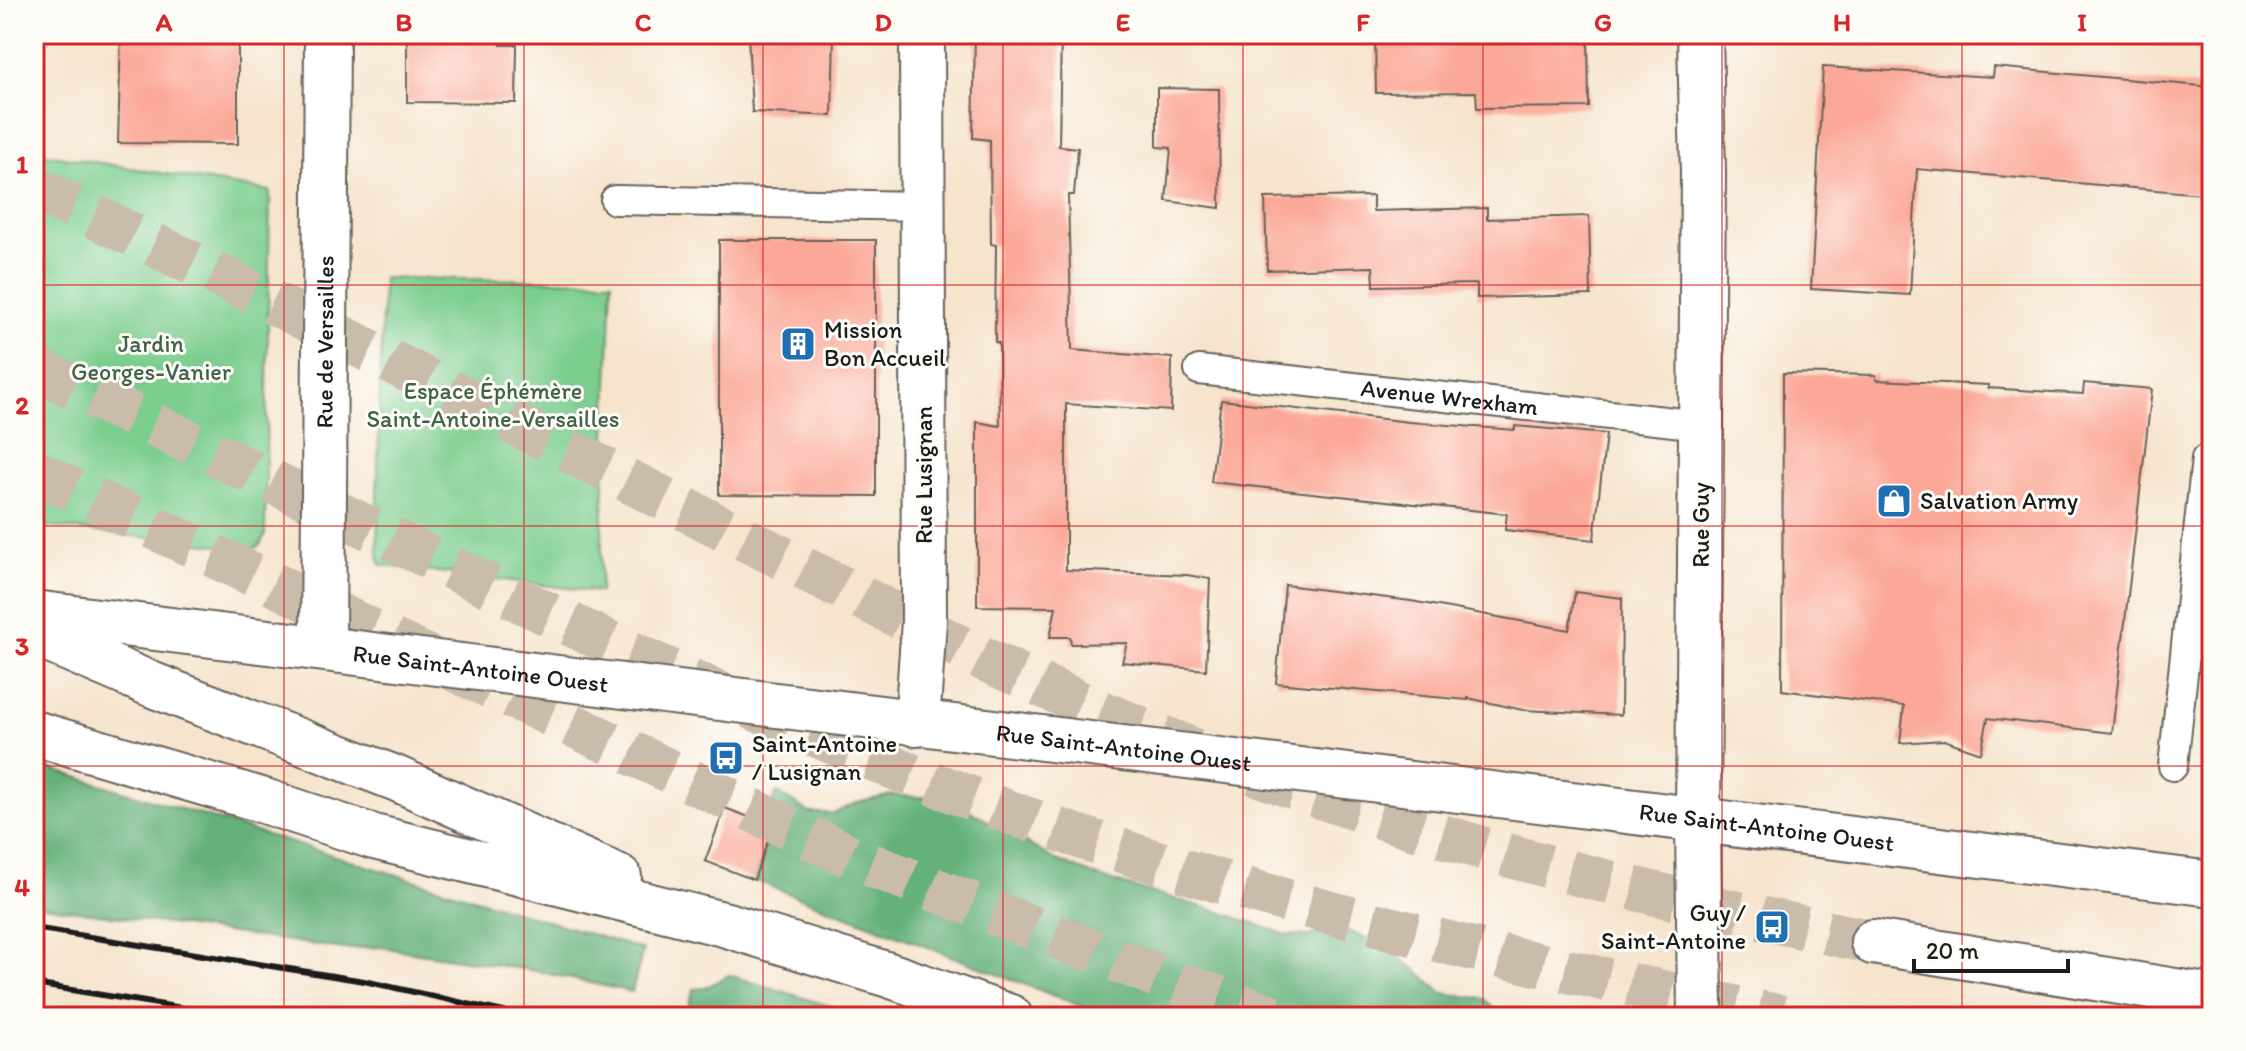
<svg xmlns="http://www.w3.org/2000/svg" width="2246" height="1051" font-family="Itim,sans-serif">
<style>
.green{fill:#7cce8f;stroke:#4c7556;stroke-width:2}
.forest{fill:#65b17a;stroke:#40664b;stroke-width:2}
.building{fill:#fba898}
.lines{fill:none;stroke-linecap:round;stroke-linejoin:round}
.trunk-tunnel{stroke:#cabcaa;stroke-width:44;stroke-dasharray:44 22;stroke-linecap:butt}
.service-casing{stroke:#68625a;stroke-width:32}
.minor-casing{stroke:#68625a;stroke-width:48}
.secondary-casing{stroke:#68625a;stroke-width:48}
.trunk-casing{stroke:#68625a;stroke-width:48}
.service{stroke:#fff;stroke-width:28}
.minor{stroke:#fff;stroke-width:44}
.secondary{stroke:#fff;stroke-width:44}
.trunk{stroke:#fff;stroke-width:44}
.rail{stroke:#1c1c1c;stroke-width:6}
.grid{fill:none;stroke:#d62828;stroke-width:2;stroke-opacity:0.55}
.labels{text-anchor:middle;stroke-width:6;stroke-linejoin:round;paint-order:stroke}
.poi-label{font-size:24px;fill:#1c1c1c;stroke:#fdfcf7;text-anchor:start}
.street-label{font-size:24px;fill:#1c1c1c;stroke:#fdfcf7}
.park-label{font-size:24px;fill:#42634a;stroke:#fdfcf7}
.neatline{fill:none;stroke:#d62828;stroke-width:3}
.grid-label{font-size:26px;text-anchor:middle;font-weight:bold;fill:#d62828}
</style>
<rect width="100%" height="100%" fill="#fdfcf7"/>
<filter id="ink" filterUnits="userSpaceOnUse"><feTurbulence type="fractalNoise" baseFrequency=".0125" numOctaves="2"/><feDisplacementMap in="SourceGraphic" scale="16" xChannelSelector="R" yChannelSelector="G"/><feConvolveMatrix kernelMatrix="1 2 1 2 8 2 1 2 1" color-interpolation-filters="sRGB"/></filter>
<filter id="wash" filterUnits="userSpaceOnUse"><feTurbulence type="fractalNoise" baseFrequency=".006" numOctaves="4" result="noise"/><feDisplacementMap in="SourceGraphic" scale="32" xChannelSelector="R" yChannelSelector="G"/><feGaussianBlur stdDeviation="1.8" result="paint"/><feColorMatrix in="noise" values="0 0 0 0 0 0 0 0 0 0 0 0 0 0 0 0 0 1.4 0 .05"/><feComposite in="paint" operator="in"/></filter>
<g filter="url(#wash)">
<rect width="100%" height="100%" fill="#f6e4cd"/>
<g class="green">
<polygon points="34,152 270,191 265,535 260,545 254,549 34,525"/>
<polygon points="383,278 612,281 600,592 381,565 378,556 377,502"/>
</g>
<g class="forest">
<polygon points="34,764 643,950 632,992 536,971 380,947 345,949 34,905"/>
<polygon points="777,792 810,813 835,813 856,803 891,795 932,798 972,812 1056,860 1101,878 1214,910 1287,935 1310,936 1324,930 1349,931 1379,945 1411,966 1443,993 1485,999 1496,1011 1493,1017 1109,1017 754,880 773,827 762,822"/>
<polygon points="729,975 866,1017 726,1017 688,1007 694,989 705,988"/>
</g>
<g id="blocks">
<g class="building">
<polygon points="121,34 238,34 238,144 118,143"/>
<polygon points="407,34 500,34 501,45 517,45 516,103 407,102"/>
<polygon points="748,34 834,34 832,116 752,112"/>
<polygon points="975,34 1061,34 1059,146 1078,148 1074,195 1068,195 1072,350 1172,358 1171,411 1066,404 1066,570 1187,575 1210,579 1206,670 1122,662 1127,643 1071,644 1070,637 1050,637 1056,607 977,606 977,422 1000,426 999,343 995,342 996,245 991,244 990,140 973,138"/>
<polygon points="1375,34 1588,34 1589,107 1477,108 1476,92 1376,93"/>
<polygon points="1823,67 1993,77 1994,67 2212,87 2212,195 1917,169 1910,295 1811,289"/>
<polygon points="1157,88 1219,89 1220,208 1166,201 1171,148 1157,147"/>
<polygon points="1373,196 1373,211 1487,208 1487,219 1589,216 1591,295 1477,298 1477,284 1374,286 1373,267 1267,270 1265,198"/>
<polygon points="719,240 876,240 876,496 719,495"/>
<polygon points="1783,373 1876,375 1876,380 1989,385 1988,388 2083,394 2084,383 2152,389 2112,733 1988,718 1981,753 1944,740 1900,743 1904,706 1782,690"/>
<polygon points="1221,400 1409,422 1515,430 1515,426 1606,434 1594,540 1505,530 1507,514 1211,482"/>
<polygon points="1285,585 1411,601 1569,630 1575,592 1622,598 1621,715 1523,710 1468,698 1468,700 1276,683"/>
<polygon points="725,808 773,826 754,880 705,861"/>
</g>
</g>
</g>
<g filter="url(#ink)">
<use href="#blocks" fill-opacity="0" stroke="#68625a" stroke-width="2"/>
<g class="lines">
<g class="trunk-tunnel">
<polyline points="34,188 220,276 988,661 1096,710 1194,750"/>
<path d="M34 368C175 435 317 503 458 571 634 655 809 738 992 806 1249 901 1514 962 1782 1017"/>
<polyline points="34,471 858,860 1168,980 1274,1017"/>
<path d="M1254 773C1454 848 1663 899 1873 942"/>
</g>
<defs>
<g id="service">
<polyline points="615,200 921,206"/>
<path id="s1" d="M1199 370 1701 425"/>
<polyline points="2173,766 2206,459 2212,460"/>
</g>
<g id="minor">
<path id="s2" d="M323 648 327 34"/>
<polyline points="917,724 924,621 922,34"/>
</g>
<g id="secondary">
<polyline points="1700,34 1703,174 1698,818 1700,1017"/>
<path id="s3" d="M34 613C760 705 1486 790 2212 884"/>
</g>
<g id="trunk">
<polyline points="34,634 153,685 395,778 619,877"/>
<polyline points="34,733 261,800 374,837 727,925 889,975 1010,1017"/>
<polyline points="1873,942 2212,997"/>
</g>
</defs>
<use href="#service" class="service-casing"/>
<use href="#minor" class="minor-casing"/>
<use href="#secondary" class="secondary-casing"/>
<use href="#trunk" class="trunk-casing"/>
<use href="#service" class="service"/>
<use href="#minor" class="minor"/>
<use href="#secondary" class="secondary"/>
<use href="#trunk" class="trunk"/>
<g class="rail">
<polyline points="34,928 364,981 527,1017"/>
<polyline points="34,984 238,1017"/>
<polyline points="34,1014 52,1017"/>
</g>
</g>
</g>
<path class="grid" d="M284 34V1017M524 34V1017M763 34V1017M1003 34V1017M1243 34V1017M1483 34V1017M1722 34V1017M1962 34V1017M34 285H2212M34 526H2212M34 766H2212"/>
<defs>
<symbol id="building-square" viewBox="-11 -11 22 22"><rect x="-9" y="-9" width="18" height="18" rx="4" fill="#1f6fb2" stroke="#fdfcf7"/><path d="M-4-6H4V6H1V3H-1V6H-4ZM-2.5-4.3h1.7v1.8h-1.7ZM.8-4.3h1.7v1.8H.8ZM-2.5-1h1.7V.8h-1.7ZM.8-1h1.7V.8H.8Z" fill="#fff"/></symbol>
<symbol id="shop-square" viewBox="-11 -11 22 22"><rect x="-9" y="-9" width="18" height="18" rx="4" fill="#1f6fb2" stroke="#fdfcf7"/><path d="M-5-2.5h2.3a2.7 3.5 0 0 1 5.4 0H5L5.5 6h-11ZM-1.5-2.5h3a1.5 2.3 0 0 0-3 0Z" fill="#fff"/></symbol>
<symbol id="bus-square" viewBox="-11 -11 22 22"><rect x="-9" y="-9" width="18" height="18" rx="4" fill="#1f6fb2" stroke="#fdfcf7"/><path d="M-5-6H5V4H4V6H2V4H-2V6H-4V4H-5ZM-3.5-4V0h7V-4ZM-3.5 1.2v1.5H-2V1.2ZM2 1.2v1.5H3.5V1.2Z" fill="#fff"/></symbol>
</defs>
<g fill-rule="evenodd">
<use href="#building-square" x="778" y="324" width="40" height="40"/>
<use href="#shop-square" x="1874" y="481" width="40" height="40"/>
<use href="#bus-square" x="706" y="738" width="40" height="40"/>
<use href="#bus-square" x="1752" y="907" width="40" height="40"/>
</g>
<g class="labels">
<g class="poi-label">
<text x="824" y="338">Mission<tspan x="824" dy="28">Bon Accueil</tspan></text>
<text x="1920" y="509">Salvation Army</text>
<text x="752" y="752">Saint-Antoine<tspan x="752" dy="28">/ Lusignan</tspan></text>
<text x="1746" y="921" text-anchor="end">Guy /<tspan x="1746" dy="28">Saint-Antoine</tspan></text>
</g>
<g class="street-label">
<text dy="8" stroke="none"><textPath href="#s2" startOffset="306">Rue de Versailles</textPath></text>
<text dy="8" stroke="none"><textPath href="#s1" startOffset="252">Avenue Wrexham</textPath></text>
<text transform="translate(924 475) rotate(-90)" y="8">Rue Lusignan</text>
<text transform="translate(1701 525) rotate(-90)" y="8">Rue Guy</text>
<text dy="8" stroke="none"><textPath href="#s3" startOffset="450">Rue Saint-Antoine Ouest</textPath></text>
<text dy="8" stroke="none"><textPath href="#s3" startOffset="1098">Rue Saint-Antoine Ouest</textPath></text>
<text dy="8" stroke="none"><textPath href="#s3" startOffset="1746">Rue Saint-Antoine Ouest</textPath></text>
</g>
<g class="park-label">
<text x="151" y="352">Jardin<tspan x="151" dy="28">Georges-Vanier</tspan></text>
<text x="493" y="399">Espace Éphémère<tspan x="493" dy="28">Saint-Antoine-Versailles</tspan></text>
</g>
</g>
<rect width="2246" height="1051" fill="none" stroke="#fdfcf7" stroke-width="88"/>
<path d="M1914 959v12h154v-12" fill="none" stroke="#1c1c1c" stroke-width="4"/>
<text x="1926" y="959" font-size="24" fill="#1c1c1c" stroke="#fdfcf7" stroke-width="6" paint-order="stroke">20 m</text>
<rect x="44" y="44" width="2158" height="963" class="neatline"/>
<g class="grid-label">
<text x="164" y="31">A</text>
<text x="404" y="31">B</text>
<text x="643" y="31">C</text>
<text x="883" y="31">D</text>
<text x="1123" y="31">E</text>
<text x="1363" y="31">F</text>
<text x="1603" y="31">G</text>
<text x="1842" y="31">H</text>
<text x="2082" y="31">I</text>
<text x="22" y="173">1</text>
<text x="22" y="414">2</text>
<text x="22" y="655">3</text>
<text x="22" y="896">4</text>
</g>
</svg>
